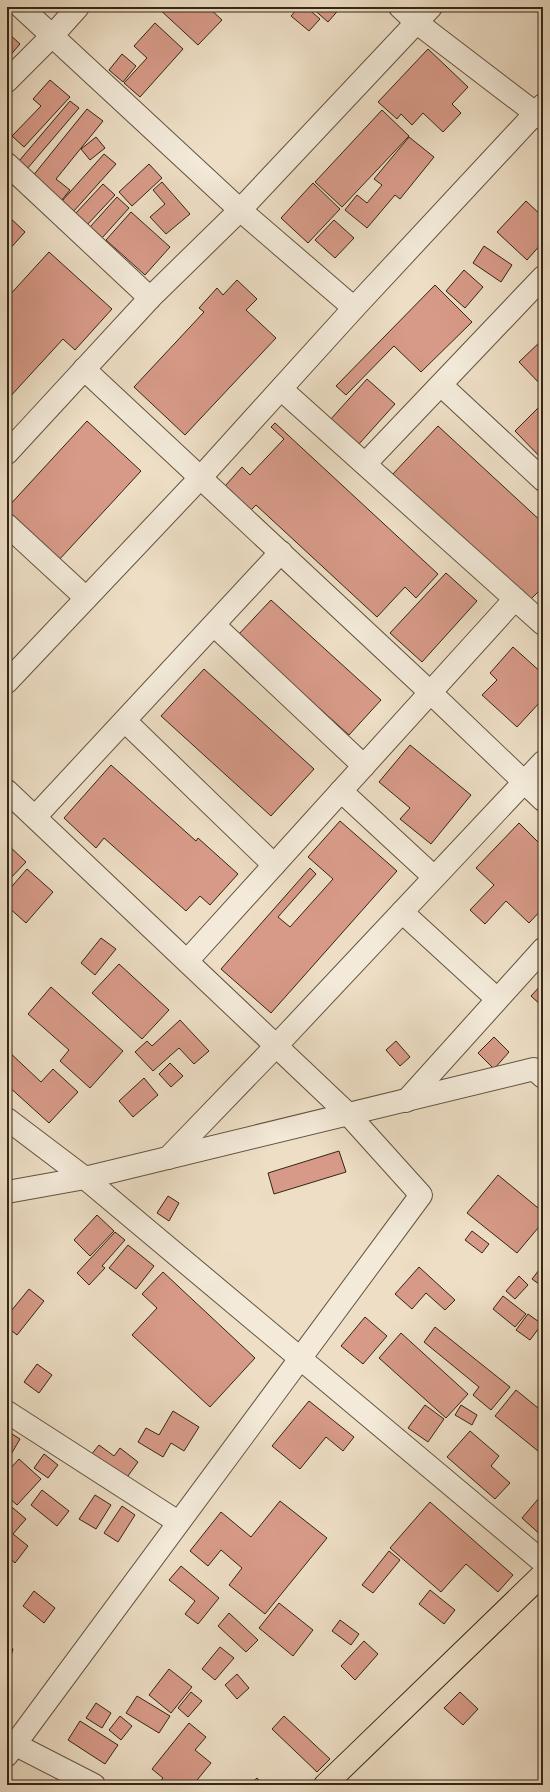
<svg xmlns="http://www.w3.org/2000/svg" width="550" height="1792" font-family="'IM FELL DW Pica',serif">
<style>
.building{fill:#d79a88;stroke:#342614}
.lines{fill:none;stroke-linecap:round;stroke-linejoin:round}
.minor-casing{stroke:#625440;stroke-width:24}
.major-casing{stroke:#342614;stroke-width:24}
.minor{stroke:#f3ead9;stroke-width:22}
.major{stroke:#eddec5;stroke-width:22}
</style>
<rect width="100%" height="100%" fill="#eddec5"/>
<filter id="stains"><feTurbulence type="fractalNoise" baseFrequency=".005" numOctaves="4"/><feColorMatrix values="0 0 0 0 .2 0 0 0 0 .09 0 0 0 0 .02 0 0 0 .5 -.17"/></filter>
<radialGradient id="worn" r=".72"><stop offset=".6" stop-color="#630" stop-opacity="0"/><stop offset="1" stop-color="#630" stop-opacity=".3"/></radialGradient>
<g class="building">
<polygon points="157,7 208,7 222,20 198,45"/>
<polygon points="299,7 306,7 320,19 309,31 291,16"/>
<polygon points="311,7 341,7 328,22"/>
<polygon points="155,23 183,49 140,97 124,83 147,58 134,46"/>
<polygon points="7,32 20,44 7,59"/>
<polygon points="428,49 468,87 452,104 461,113 443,132 423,113 412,125 401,114 397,119 378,102"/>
<polygon points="122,54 136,66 123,82 109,70"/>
<polygon points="50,80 70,97 24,147 12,136 41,106 33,99"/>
<polygon points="70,101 79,108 27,169 19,161"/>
<polygon points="87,109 103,121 56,179 70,190 61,201 32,177"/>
<polygon points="382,110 409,136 342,207 315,182"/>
<polygon points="96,137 105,148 90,160 81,149"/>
<polygon points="409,137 434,157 400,199 395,195 367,228 345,210 357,195 367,203 382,185 374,179"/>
<polygon points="104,154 116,164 73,212 62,201"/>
<polygon points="149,164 162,178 132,206 119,192"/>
<polygon points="162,182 190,214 166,234 150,217 165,204 153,190"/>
<polygon points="313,183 340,209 308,243 281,218"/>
<polygon points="103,184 115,195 87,225 75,214"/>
<polygon points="117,197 129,208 102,238 90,227"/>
<polygon points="526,201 543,217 543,242 527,260 497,232"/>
<polygon points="131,212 170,247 145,275 106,240"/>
<polygon points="7,215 25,232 7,252"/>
<polygon points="334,220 354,238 335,258 315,240"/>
<polygon points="484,246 512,265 501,282 473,263"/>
<polygon points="49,252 112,309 75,350 63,339 7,400 7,298"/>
<polygon points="464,270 483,287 465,308 446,291"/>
<polygon points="237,280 257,299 246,310 276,338 185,435 134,387 204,312 199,308 217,288 223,295"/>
<polygon points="435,285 472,322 421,372 394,346 346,395 336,386"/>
<polygon points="543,339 543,387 519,362"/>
<polygon points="367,379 395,404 358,445 330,420"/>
<polygon points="543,403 543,460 515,431"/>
<polygon points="87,421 141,471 58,561 7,514 7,508"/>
<polygon points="275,423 438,574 416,598 405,587 377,617 256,505 243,518 217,495 242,467 250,475 284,439 271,427"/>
<polygon points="438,426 543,523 543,587 528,602 392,475"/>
<polygon points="446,573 477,601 422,662 390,633"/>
<polygon points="271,600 381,700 349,735 238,635"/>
<polygon points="513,647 543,674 543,704 541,701 517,727 482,695 497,680 490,673"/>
<polygon points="204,669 314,769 271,816 161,716"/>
<polygon points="410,745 471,795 431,844 400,819 410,808 379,782"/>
<polygon points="111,765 196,841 198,838 238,874 210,905 200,896 186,911 104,838 96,848 64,818"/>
<polygon points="340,821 397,871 271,1013 221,969 310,868 316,874 278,917 290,927 333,879 308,857"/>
<polygon points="519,823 543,847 543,908 529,923 506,901 485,924 470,910 494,885 476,868"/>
<polygon points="7,844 26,862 7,882"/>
<polygon points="27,869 53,892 26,923 7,906 7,892"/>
<polygon points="101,938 116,949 95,975 81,963"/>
<polygon points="119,964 169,1010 142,1039 92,993"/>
<polygon points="543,983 543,1007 531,996"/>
<polygon points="51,987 123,1051 90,1088 60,1061 69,1050 28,1014"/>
<polygon points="180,1020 209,1051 194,1064 179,1048 153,1071 135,1052 147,1041 152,1046"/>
<polygon points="494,1037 509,1052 494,1069 478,1053"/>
<polygon points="396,1041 410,1057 400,1066 386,1050"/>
<polygon points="7,1050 41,1082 53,1069 78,1092 49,1123 7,1085"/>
<polygon points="170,1063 183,1076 171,1087 159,1074"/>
<polygon points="144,1078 158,1095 133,1117 119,1101"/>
<polygon points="339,1151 346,1172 274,1194 268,1173"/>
<polygon points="498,1175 543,1212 543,1222 517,1253 467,1213"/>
<polygon points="168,1196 179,1203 169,1221 157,1213"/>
<polygon points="97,1215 114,1231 90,1256 74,1240"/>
<polygon points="472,1231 489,1244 482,1253 465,1240"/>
<polygon points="115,1232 125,1240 102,1266 105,1268 89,1285 77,1273"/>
<polygon points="128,1245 154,1266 136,1289 109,1268"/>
<polygon points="543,1265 543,1287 532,1279"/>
<polygon points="419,1267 455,1300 445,1310 426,1293 412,1309 395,1294"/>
<polygon points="163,1272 255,1358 210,1407 132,1335 157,1308 142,1294"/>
<polygon points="519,1276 528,1285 515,1299 506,1291"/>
<polygon points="29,1289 44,1301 17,1335 7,1327 7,1316"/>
<polygon points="503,1296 526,1314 515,1327 493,1309"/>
<polygon points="528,1314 542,1324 530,1340 516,1330"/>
<polygon points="365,1317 387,1336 363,1364 341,1346"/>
<polygon points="435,1327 510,1387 491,1410 473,1395 479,1387 424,1342"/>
<polygon points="401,1333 468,1394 446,1418 379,1358"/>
<polygon points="37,1364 52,1375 39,1393 24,1382"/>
<polygon points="516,1390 543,1412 543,1445 538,1451 495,1416"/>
<polygon points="309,1401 354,1437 343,1451 326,1437 300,1469 272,1446"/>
<polygon points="425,1405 444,1419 428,1442 408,1428"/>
<polygon points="461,1405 477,1415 472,1425 455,1415"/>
<polygon points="173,1411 199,1427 184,1451 171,1443 163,1457 138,1442 146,1428 159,1435"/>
<polygon points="7,1431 20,1439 10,1456 7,1454"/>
<polygon points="470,1431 499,1456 491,1466 510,1483 495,1499 447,1457"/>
<polygon points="99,1445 114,1456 120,1448 138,1462 120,1487 86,1461"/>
<polygon points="44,1454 58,1465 48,1478 34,1468"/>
<polygon points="19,1459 41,1479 17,1505 7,1496 7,1472"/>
<polygon points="42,1490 69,1511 57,1526 31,1505"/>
<polygon points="95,1495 111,1505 96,1529 79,1519"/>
<polygon points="539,1498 543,1501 543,1537 522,1518"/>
<polygon points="280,1501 327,1538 265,1614 229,1585 242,1568 221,1550 208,1566 190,1551 221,1512 251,1537"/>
<polygon points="430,1502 513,1575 498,1592 466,1564 441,1592 390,1548"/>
<polygon points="7,1503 26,1519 13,1534 28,1546 15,1563 7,1556"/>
<polygon points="122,1506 135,1515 118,1542 104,1533"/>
<polygon points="389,1551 400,1560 373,1593 362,1585"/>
<polygon points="181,1566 219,1598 198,1624 185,1614 195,1601 169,1580"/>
<polygon points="430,1590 455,1610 444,1624 419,1604"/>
<polygon points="34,1591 55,1608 44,1623 23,1606"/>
<polygon points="279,1603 313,1630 293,1656 259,1628"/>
<polygon points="229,1613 258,1640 246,1652 218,1626"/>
<polygon points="340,1620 359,1634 351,1645 332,1631"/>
<polygon points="364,1641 378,1654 355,1680 341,1666"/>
<polygon points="7,1647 13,1649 8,1666 7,1666"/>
<polygon points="220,1647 234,1658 215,1680 202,1669"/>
<polygon points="169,1669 192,1687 171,1713 149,1695"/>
<polygon points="237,1674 249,1688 237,1699 225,1685"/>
<polygon points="191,1692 202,1701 188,1717 178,1708"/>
<polygon points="460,1692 478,1709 463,1725 444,1708"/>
<polygon points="137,1696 170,1716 159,1733 126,1713"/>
<polygon points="96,1703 111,1713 102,1728 86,1718"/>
<polygon points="120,1716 132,1726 121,1740 109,1730"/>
<polygon points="284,1716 330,1759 317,1772 272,1729"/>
<polygon points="80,1721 118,1745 105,1764 68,1740"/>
<polygon points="189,1723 206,1737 195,1750 211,1763 193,1785 157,1785 163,1778 152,1769"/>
<polygon points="257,1778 263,1785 249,1785"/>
</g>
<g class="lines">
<defs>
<g id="minor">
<polyline points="21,7 240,210 354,308"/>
<polyline points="400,7 416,22 543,119"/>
<polyline points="7,81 52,36 78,7"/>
<polyline points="7,164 150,298"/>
<polyline points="84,369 431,693 543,800"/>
<polyline points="441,385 543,480"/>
<polyline points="281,389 543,624"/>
<polyline points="7,453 150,298 240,210 431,7"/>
<polyline points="365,464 543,277"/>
<polyline points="7,525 86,598"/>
<polyline points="214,625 364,766"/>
<polyline points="7,682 201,477 354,308 543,105"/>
<polyline points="125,721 274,865"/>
<polyline points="7,791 348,1114 421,1195 7,1755"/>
<polyline points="341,791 434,877"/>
<polyline points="35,817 281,552"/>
<polyline points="402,912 497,999"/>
<polyline points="187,961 515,599"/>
<polyline points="406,1101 543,949"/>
<polyline points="7,1119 85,1178 543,1562"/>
<polyline points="168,1158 276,1046 543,762"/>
<polyline points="7,1192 85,1178 534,1069 543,1077"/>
<polyline points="7,1412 178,1522"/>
<polyline points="14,1744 94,1785"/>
</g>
<polyline id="major" points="325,1785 543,1574"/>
</defs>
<use href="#minor" class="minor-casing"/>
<use href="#major" class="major-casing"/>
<use href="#minor" class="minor"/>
<use href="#major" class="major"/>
</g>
<rect width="550" height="1792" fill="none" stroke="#eddec5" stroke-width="24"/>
<rect x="8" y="8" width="534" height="1776" fill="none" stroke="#342614" stroke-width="2"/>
<rect x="12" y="12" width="526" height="1768" fill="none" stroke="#342614"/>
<rect width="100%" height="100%" filter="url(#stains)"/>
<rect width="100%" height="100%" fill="url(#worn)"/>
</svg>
